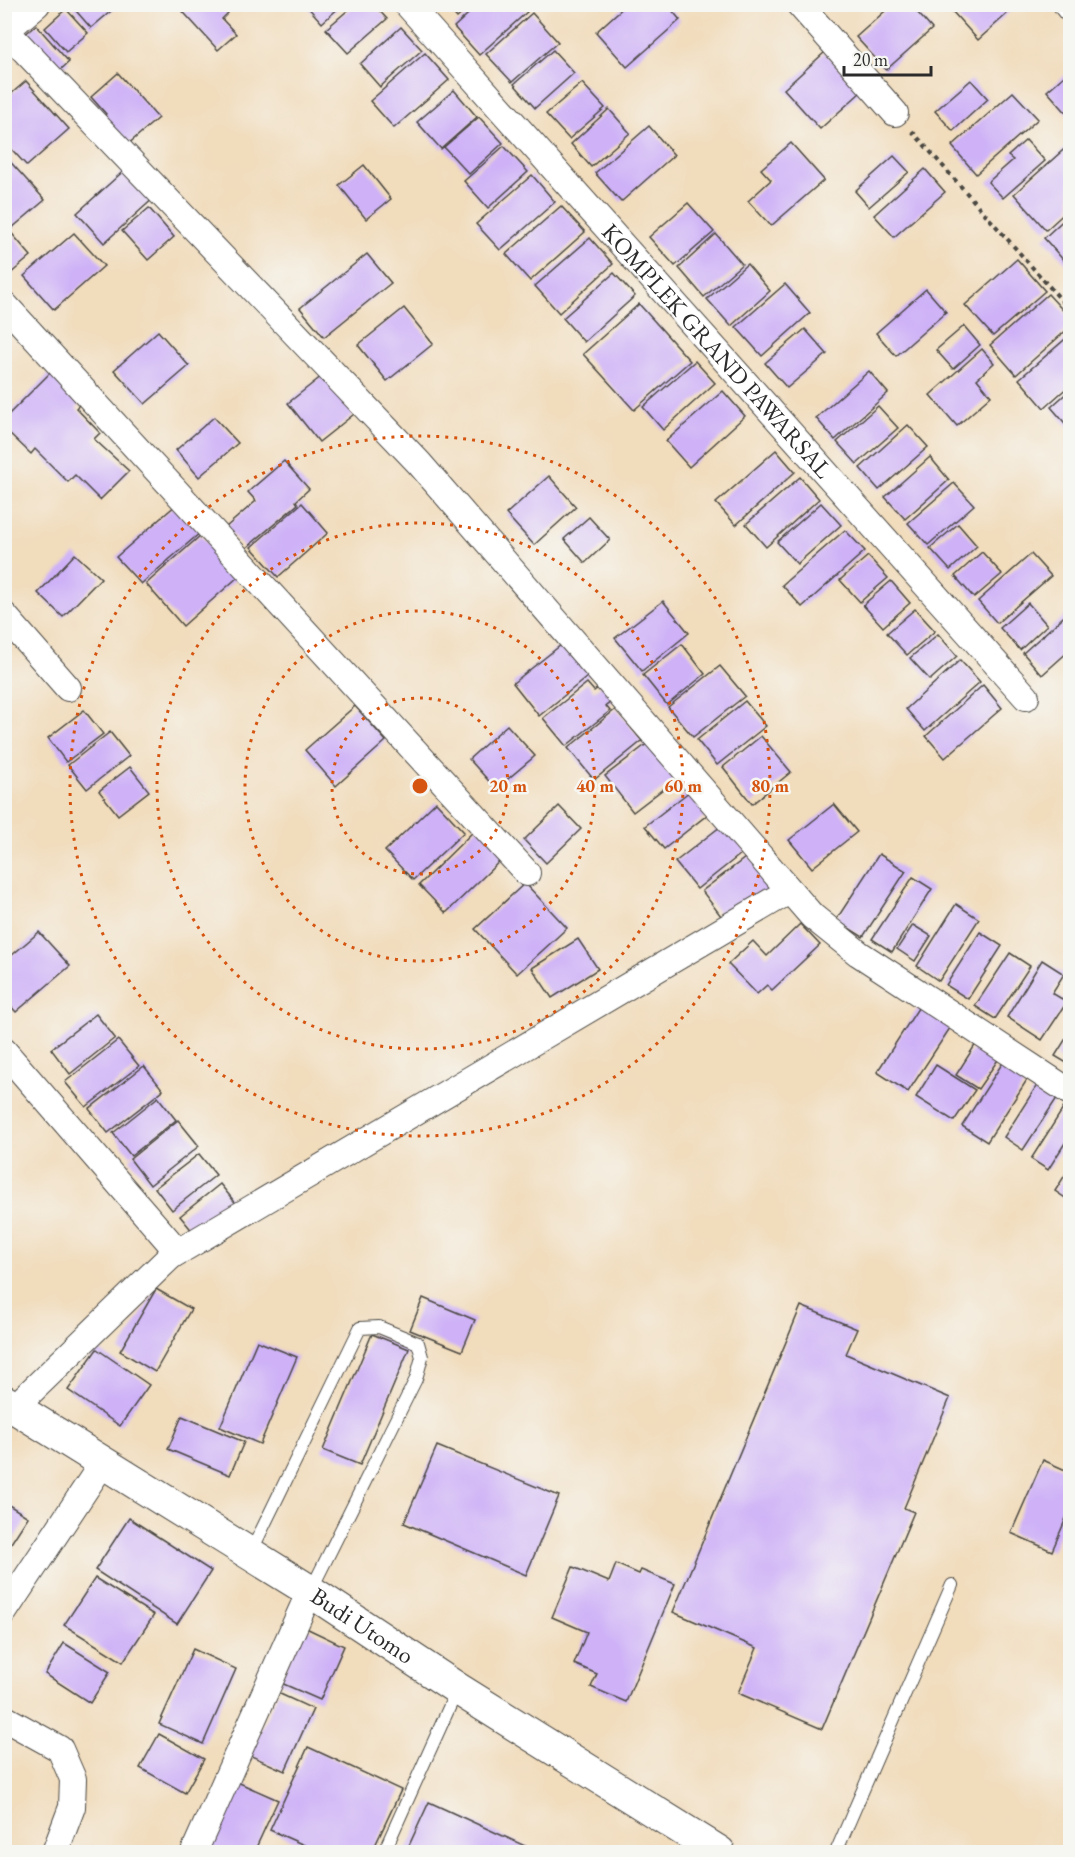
<svg xmlns="http://www.w3.org/2000/svg" width="1075" height="1857" font-family="'EB Garamond',serif">
<style>
.building{fill:#ceb1f7}
.lines{fill:none;stroke-linecap:round;stroke-linejoin:round}
.service-casing{stroke:#494641;stroke-width:14}
.minor-casing{stroke:#494641;stroke-width:28}
.tertiary-casing{stroke:#494641;stroke-width:34}
.path{stroke:#494641;stroke-width:4;stroke-dasharray:4.5 4.5;stroke-linecap:butt}
.service{stroke:#fff;stroke-width:12}
.minor{stroke:#fff;stroke-width:26}
.tertiary{stroke:#fff;stroke-width:32}
.ring{fill:none;stroke:#d5540f;stroke-width:3;stroke-dasharray:3 6}
.labels{text-anchor:middle;stroke-width:5;stroke-linejoin:round;paint-order:stroke}
.street-label{font-size:24px;fill:#2b2b2b;stroke:#f6f6f2}
.centre{fill:#d5540f;stroke:#f6f6f2;stroke-width:3}
.ring-label{font-size:18px;text-anchor:middle;font-weight:bold;fill:#d5540f;stroke:#f6f6f2;stroke-width:5;stroke-linejoin:round;paint-order:stroke}
</style>
<rect width="100%" height="100%" fill="#f6f6f2"/>
<filter id="ink" filterUnits="userSpaceOnUse"><feTurbulence type="fractalNoise" baseFrequency=".0167" numOctaves="2"/><feDisplacementMap in="SourceGraphic" scale="12" xChannelSelector="R" yChannelSelector="G"/><feConvolveMatrix kernelMatrix="1 2 1 2 8 2 1 2 1" color-interpolation-filters="sRGB"/></filter>
<filter id="wash" filterUnits="userSpaceOnUse"><feTurbulence type="fractalNoise" baseFrequency=".008" numOctaves="4" result="noise"/><feDisplacementMap in="SourceGraphic" scale="24" xChannelSelector="R" yChannelSelector="G"/><feGaussianBlur stdDeviation="1.35" result="paint"/><feColorMatrix in="noise" values="0 0 0 0 0 0 0 0 0 0 0 0 0 0 0 0 0 1.4 0 .05"/><feComposite in="paint" operator="in"/></filter>
<g filter="url(#wash)">
<rect width="100%" height="100%" fill="#f1dcbc"/>
<g id="blocks">
<g class="building">
<polygon points="70,4 116,4 117,6 91,28"/>
<polygon points="176,4 221,4 228,13 222,19 236,34 218,50"/>
<polygon points="305,4 343,4 322,23"/>
<polygon points="445,4 473,4 457,18"/>
<polygon points="479,4 520,4 527,12 479,55 454,27"/>
<polygon points="627,4 667,4 680,20 627,67 596,32"/>
<polygon points="893,4 910,4 932,29 886,70 856,37"/>
<polygon points="960,4 1018,4 978,40 952,11"/>
<polygon points="354,5 374,5 387,19 348,53 326,29"/>
<polygon points="66,9 88,33 66,52 45,28"/>
<polygon points="532,13 558,42 512,82 486,54"/>
<polygon points="36,25 69,62 56,74 23,36"/>
<polygon points="401,27 422,50 380,87 360,64"/>
<polygon points="553,50 574,73 535,108 514,84"/>
<polygon points="825,52 861,92 820,129 784,89"/>
<polygon points="425,53 449,80 394,128 370,101"/>
<polygon points="1070,71 1070,117 1047,91"/>
<polygon points="118,73 158,118 126,146 101,118 106,114 91,97"/>
<polygon points="971,80 988,99 953,131 935,111"/>
<polygon points="26,81 69,129 27,166 4,141 4,100"/>
<polygon points="582,83 605,108 569,139 546,114"/>
<polygon points="454,90 477,117 441,149 417,122"/>
<polygon points="1013,92 1038,119 976,174 952,146"/>
<polygon points="609,109 630,133 591,167 571,144"/>
<polygon points="479,117 503,143 469,174 444,147"/>
<polygon points="649,126 674,155 621,202 595,173"/>
<polygon points="1026,140 1045,161 1003,198 988,182 1013,160 1008,156"/>
<polygon points="791,143 824,180 771,226 748,201 771,180 761,169"/>
<polygon points="1070,144 1070,208 1046,230 1014,194"/>
<polygon points="504,146 528,172 488,208 464,181"/>
<polygon points="4,155 45,200 12,228 4,220"/>
<polygon points="894,156 909,172 869,207 855,191"/>
<polygon points="364,165 391,199 366,219 339,185"/>
<polygon points="129,166 155,197 104,243 77,213"/>
<polygon points="925,169 945,192 894,237 874,215"/>
<polygon points="532,175 555,202 500,250 476,224"/>
<polygon points="688,203 714,232 675,266 649,237"/>
<polygon points="561,206 585,232 530,281 506,254"/>
<polygon points="149,208 174,237 148,260 122,231"/>
<polygon points="1070,214 1070,258 1066,263 1044,238"/>
<polygon points="8,229 31,256 9,275 4,269 4,232"/>
<polygon points="74,233 104,266 54,310 24,276"/>
<polygon points="716,234 742,264 704,297 679,268"/>
<polygon points="590,238 613,264 559,313 535,286"/>
<polygon points="367,254 391,283 324,337 300,308"/>
<polygon points="1017,259 1045,291 993,336 965,305"/>
<polygon points="747,264 770,291 731,326 707,299"/>
<polygon points="614,273 635,296 584,342 563,318"/>
<polygon points="785,284 810,313 762,356 736,327"/>
<polygon points="926,289 946,312 896,356 876,333"/>
<polygon points="1048,294 1070,318 1070,327 1016,375 990,345"/>
<polygon points="639,304 690,361 634,410 583,354"/>
<polygon points="404,308 433,344 387,381 358,345"/>
<polygon points="964,326 980,345 953,369 936,350"/>
<polygon points="805,329 827,354 787,388 765,363"/>
<polygon points="158,331 189,366 145,404 114,370"/>
<polygon points="1070,335 1070,385 1044,408 1019,379"/>
<polygon points="982,349 994,363 977,379 991,396 957,426 930,395"/>
<polygon points="695,361 715,383 663,430 643,407"/>
<polygon points="55,368 86,398 76,408 100,433 94,439 129,471 100,500 75,475 68,482 35,449 31,454 4,428 4,419"/>
<polygon points="869,371 888,393 835,440 816,418"/>
<polygon points="327,372 358,411 319,442 288,403"/>
<polygon points="1070,390 1070,429 1051,407"/>
<polygon points="723,391 745,416 689,467 666,441"/>
<polygon points="878,406 898,428 857,464 837,442"/>
<polygon points="214,417 238,443 199,477 176,450"/>
<polygon points="908,425 928,447 879,490 860,468"/>
<polygon points="776,450 795,472 736,525 716,503"/>
<polygon points="930,457 949,480 905,519 885,497"/>
<polygon points="284,461 309,489 296,501 298,504 245,549 226,527 256,501 248,492"/>
<polygon points="549,476 576,507 534,545 506,514"/>
<polygon points="800,477 819,499 766,547 746,524"/>
<polygon points="954,483 974,505 928,545 908,523"/>
<polygon points="302,503 328,533 278,577 251,547"/>
<polygon points="821,503 841,525 797,564 777,542"/>
<polygon points="177,504 201,532 141,584 116,557"/>
<polygon points="589,517 610,540 585,563 564,539"/>
<polygon points="958,524 977,546 950,570 930,548"/>
<polygon points="845,530 865,551 802,607 782,585"/>
<polygon points="201,535 238,577 183,626 146,584"/>
<polygon points="982,552 1002,574 974,598 955,576"/>
<polygon points="75,554 101,578 63,617 38,593"/>
<polygon points="1031,554 1051,576 997,623 978,601"/>
<polygon points="868,556 888,578 860,602 840,580"/>
<polygon points="891,581 910,603 883,627 863,605"/>
<polygon points="663,601 689,633 642,671 615,638"/>
<polygon points="1028,603 1047,625 1020,650 1000,628"/>
<polygon points="915,609 935,631 907,655 887,633"/>
<polygon points="1070,611 1070,650 1042,675 1023,653"/>
<polygon points="938,634 957,656 930,680 910,658"/>
<polygon points="566,641 592,673 539,716 513,683"/>
<polygon points="682,644 705,674 667,705 643,675"/>
<polygon points="960,660 980,682 925,731 906,709"/>
<polygon points="720,666 745,696 693,737 668,707"/>
<polygon points="587,683 594,691 603,684 615,699 606,706 610,711 566,746 543,718"/>
<polygon points="983,685 1002,708 945,758 926,736"/>
<polygon points="745,701 766,726 717,765 697,740"/>
<polygon points="355,706 386,741 336,786 305,750"/>
<polygon points="616,709 642,741 594,780 568,748"/>
<polygon points="84,710 103,734 66,762 48,738"/>
<polygon points="507,725 535,756 496,789 469,759"/>
<polygon points="110,732 129,756 87,789 68,765"/>
<polygon points="761,736 791,772 752,804 723,767"/>
<polygon points="648,743 676,779 633,812 605,776"/>
<polygon points="130,767 149,791 118,815 99,791"/>
<polygon points="694,788 712,811 664,849 645,826"/>
<polygon points="436,802 464,832 413,880 385,851"/>
<polygon points="834,804 857,832 812,868 789,840"/>
<polygon points="559,806 581,829 546,863 524,840"/>
<polygon points="725,823 746,850 697,889 675,862"/>
<polygon points="479,826 507,854 446,913 419,885"/>
<polygon points="879,854 906,871 863,937 836,920"/>
<polygon points="749,855 774,887 727,924 702,891"/>
<polygon points="913,877 932,889 892,952 872,939"/>
<polygon points="525,883 567,928 517,974 475,929"/>
<polygon points="956,904 979,919 939,981 917,966"/>
<polygon points="800,924 820,945 772,990 767,985 757,994 728,964 753,941 767,956"/>
<polygon points="913,925 931,936 915,961 897,949"/>
<polygon points="39,932 70,966 16,1012 4,999 4,962"/>
<polygon points="980,932 1002,946 968,999 946,985"/>
<polygon points="578,939 598,969 552,998 532,968"/>
<polygon points="1010,953 1030,966 995,1019 975,1006"/>
<polygon points="1042,960 1064,974 1052,993 1067,1002 1042,1040 1007,1017"/>
<polygon points="922,1002 954,1022 908,1092 877,1072"/>
<polygon points="96,1014 115,1038 70,1074 51,1049"/>
<polygon points="1070,1032 1070,1065 1055,1056"/>
<polygon points="979,1039 1002,1054 978,1089 956,1075"/>
<polygon points="118,1040 139,1066 86,1107 65,1082"/>
<polygon points="1007,1056 1032,1072 987,1142 962,1126"/>
<polygon points="936,1065 975,1090 954,1121 916,1097"/>
<polygon points="144,1066 163,1090 108,1133 89,1109"/>
<polygon points="1041,1079 1061,1092 1023,1150 1004,1137"/>
<polygon points="158,1097 176,1120 131,1156 113,1133"/>
<polygon points="1066,1104 1070,1107 1070,1135 1048,1170 1031,1159"/>
<polygon points="178,1120 199,1146 150,1185 130,1159"/>
<polygon points="199,1154 216,1175 172,1210 155,1188"/>
<polygon points="1070,1167 1070,1201 1055,1191"/>
<polygon points="220,1184 238,1206 198,1238 180,1216"/>
<polygon points="156,1289 191,1309 155,1372 120,1351"/>
<polygon points="423,1298 475,1320 462,1351 410,1330"/>
<polygon points="801,1306 857,1329 846,1354 950,1398 904,1508 914,1512 822,1729 738,1693 757,1648 673,1612"/>
<polygon points="372,1334 409,1349 360,1465 323,1450"/>
<polygon points="257,1341 297,1357 260,1444 220,1427"/>
<polygon points="97,1349 149,1385 120,1426 68,1390"/>
<polygon points="182,1416 244,1442 230,1475 168,1449"/>
<polygon points="437,1446 559,1496 526,1575 404,1523"/>
<polygon points="1043,1460 1070,1472 1070,1509 1052,1551 1011,1533"/>
<polygon points="4,1502 28,1517 4,1554"/>
<polygon points="129,1518 211,1571 177,1624 95,1570"/>
<polygon points="616,1564 639,1574 641,1570 675,1584 626,1702 591,1687 597,1674 574,1664 587,1632 552,1617 573,1567 609,1582"/>
<polygon points="95,1578 154,1615 123,1662 64,1625"/>
<polygon points="304,1627 344,1646 320,1700 279,1682"/>
<polygon points="64,1643 110,1672 90,1703 45,1674"/>
<polygon points="193,1649 236,1669 203,1744 159,1724"/>
<polygon points="278,1693 313,1709 285,1771 249,1755"/>
<polygon points="159,1734 204,1759 185,1793 140,1768"/>
<polygon points="308,1747 401,1790 372,1852 320,1852 270,1830"/>
<polygon points="235,1781 278,1800 254,1852 202,1852"/>
<polygon points="429,1802 538,1852 406,1852"/>
</g>
</g>
</g>
<g filter="url(#ink)">
<use href="#blocks" fill-opacity="0" stroke="#494641" stroke-width="1.5"/>
<g class="lines">
<defs>
<g id="service">
<polyline points="251,1552 360,1328 379,1327 418,1343 422,1357 416,1379 311,1590"/>
<polyline points="384,1852 457,1690"/>
<polyline points="836,1852 952,1585"/>
</g>
<g id="minor">
<path id="s1" d="M407 4 1026 697"/>
<polyline points="799,4 895,113"/>
<polyline points="1066,4 1070,9"/>
<polyline points="6,31 419,463 812,916 858,953 1070,1092"/>
<polyline points="4,32 37,4"/>
<polyline points="4,304 527,873"/>
<polyline points="4,615 68,688"/>
<polyline points="4,1051 172,1245 171,1256 15,1407"/>
<polyline points="171,1256 789,891"/>
<polyline points="4,1612 104,1461"/>
<polyline points="4,1718 60,1749 73,1779 72,1807 55,1852"/>
<polyline points="194,1852 310,1591"/>
</g>
<g id="tertiary">
<path id="s2" d="M4 1401 310 1591 458 1689 719 1852"/>
</g>
</defs>
<use href="#service" class="service-casing"/>
<use href="#minor" class="minor-casing"/>
<use href="#tertiary" class="tertiary-casing"/>
<polyline class="path" points="912,131 1070,310"/>
<use href="#service" class="service"/>
<use href="#minor" class="minor"/>
<use href="#tertiary" class="tertiary"/>
</g>
</g>
<g class="ring">
<circle cx="420" cy="786" r="88"/>
<circle cx="420" cy="786" r="175"/>
<circle cx="420" cy="786" r="263"/>
<circle cx="420" cy="786" r="350"/>
</g>
<g class="labels">
<g class="street-label">
<text dy="8" stroke="none"><textPath href="#s1" startOffset="465">KOMPLEK GRAND PAWARSAL</textPath></text>
<text dy="8" stroke="none"><textPath href="#s2" startOffset="423">Budi Utomo</textPath></text>
</g>
</g>
<circle cx="420" cy="786" r="9" class="centre"/>
<g class="ring-label">
<text x="508" y="792">20 m</text>
<text x="595" y="792">40 m</text>
<text x="683" y="792">60 m</text>
<text x="770" y="792">80 m</text>
</g>
<rect width="1075" height="1857" fill="none" stroke="#f6f6f2" stroke-width="24"/>
<path d="M844 66v9h87v-9" fill="none" stroke="#2b2b2b" stroke-width="3"/>
<text x="853" y="66" font-size="18" fill="#2b2b2b" stroke="#f6f6f2" stroke-width="4.5" paint-order="stroke">20 m</text>
</svg>
